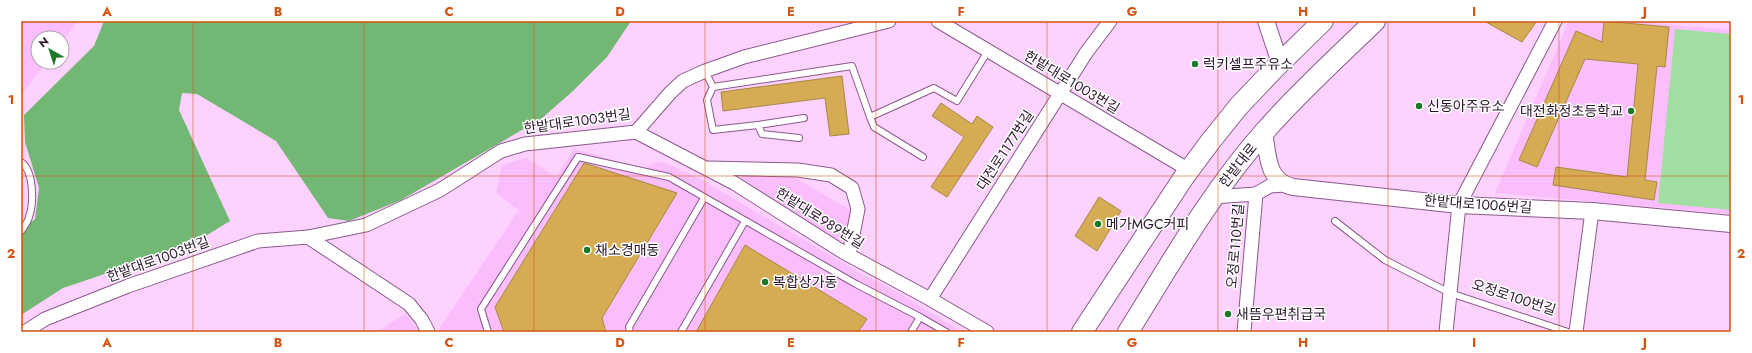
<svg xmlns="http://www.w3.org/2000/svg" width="1752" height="353" font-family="Jost,'Noto Sans KR',sans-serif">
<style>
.built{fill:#fabefd}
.green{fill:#a0dfa1}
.forest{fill:#73b775}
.building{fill:#d5ac53;stroke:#a78844}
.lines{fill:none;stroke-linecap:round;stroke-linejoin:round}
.service-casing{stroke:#8a5a8c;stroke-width:8}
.minor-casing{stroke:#8a5a8c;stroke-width:15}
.tertiary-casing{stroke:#8a5a8c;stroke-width:18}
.primary-casing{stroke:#8a5a8c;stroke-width:22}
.service{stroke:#fff;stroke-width:6}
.minor{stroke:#fff;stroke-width:13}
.tertiary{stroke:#fff;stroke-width:16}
.primary{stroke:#fff;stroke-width:20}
.grid{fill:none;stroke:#d5520f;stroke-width:1;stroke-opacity:0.55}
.poi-dot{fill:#1c7929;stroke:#fff;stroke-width:1.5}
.labels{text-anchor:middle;stroke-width:3;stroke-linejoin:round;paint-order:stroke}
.poi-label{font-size:14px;fill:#2a172c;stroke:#fff;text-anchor:start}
.street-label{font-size:14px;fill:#2a172c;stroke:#fff}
.neatline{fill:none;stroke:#d5520f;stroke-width:1.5}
.grid-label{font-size:13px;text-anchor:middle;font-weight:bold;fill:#d5520f}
</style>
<rect width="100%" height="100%" fill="#fdd2ff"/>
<g class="built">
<polygon points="21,21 78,21 62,42 62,38 38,38 38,62 47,62 21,95"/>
<polygon points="1569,21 1629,21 1731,30 1731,214 1495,193"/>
<polygon points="574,149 644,169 654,163 663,162 702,180 865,276 885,285 963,332 437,332 519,210 496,193 502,165 527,158 556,177"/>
<polygon points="743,175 792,176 854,212 847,248 738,183"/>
<polygon points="405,314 420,332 377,332"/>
</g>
<polygon class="green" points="1675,29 1731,34 1731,210 1658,203"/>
<polygon class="forest" points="104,21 631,21 607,57 573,91 541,119 401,200 349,221 328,218 276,141 197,94 182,93 179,110 230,221 191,245 63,288 21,315 21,231 35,219 39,188 25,142 24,115 94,46"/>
<g class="building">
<polygon points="1484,21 1537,21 1522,42"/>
<polygon points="1604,21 1669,27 1665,67 1657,66 1645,180 1657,182 1654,200 1553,185 1556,167 1627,177 1638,64 1585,59 1537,167 1519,160 1576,31 1602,42"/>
<polygon points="842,76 849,134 830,136 825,98 723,111 721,92"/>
<polygon points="941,103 972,124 977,116 993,127 947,197 931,187 964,137 932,116"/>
<polygon points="584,163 677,193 602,318 606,332 504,332 495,307"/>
<polygon points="1099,197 1121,211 1097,251 1075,236"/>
<polygon points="745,245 867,319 858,332 696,332"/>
</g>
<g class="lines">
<defs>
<g id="service">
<polyline points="705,71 713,87"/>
<polyline points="870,117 874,127 923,157"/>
<polyline points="758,125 804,118"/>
<polyline points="799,138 762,134 758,125 713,130 707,100 713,87 852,66 870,117 934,88 957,101 988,51"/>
<path d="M21 162C34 171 34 203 29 217 28 222 24 227 21 231"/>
<polyline points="1335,221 1385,260 1450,293 1568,332"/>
<polyline points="488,332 481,309 578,157 669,177 856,284 920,317"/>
<polyline points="630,332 629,327 704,198"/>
<polyline points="681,332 745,221"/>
<polyline points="911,332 920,317 946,332"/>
</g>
<g id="minor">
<polyline points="938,21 1189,170"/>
<polyline points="636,132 734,183 843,252 930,299 987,332"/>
<polyline points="709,168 798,170 831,175 852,188 858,209 849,255"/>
<polyline points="1213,197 1256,194"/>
<polyline points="308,237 409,304 422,320 428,332"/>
<polyline points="930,299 1086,53 1110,21"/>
<polyline points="25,332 45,319 128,286 258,241 308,237 366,225 440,190 501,151 525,144 636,132 670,93 683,81 705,71 744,57 889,21"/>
<polyline points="1244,332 1256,194 1270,186 1284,185"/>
<polyline points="1446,332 1459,205 1555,21"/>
<polyline points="1576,332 1592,211"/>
</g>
<g id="tertiary">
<polyline points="1266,21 1280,63"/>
<path d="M1264 131C1268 154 1266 181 1293 187L1459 205 1592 211 1731 224"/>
</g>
<g id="primary">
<polyline points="1082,332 1184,177 1210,142 1238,107 1274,69 1323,21"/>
<path d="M1128 332C1171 263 1211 192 1265 131 1299 92 1338 57 1375 21"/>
</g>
</defs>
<use href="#service" class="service-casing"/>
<use href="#minor" class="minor-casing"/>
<use href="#tertiary" class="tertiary-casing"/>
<use href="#primary" class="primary-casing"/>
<use href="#service" class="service"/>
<use href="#minor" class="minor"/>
<use href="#tertiary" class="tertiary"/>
<use href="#primary" class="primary"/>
</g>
<path class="grid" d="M193 21V332M364 21V332M534 21V332M705 21V332M876 21V332M1047 21V332M1218 21V332M1388 21V332M1559 21V332M21 176H1731"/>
<g class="poi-dot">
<circle cx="1195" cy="64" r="4"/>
<circle cx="1419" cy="106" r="4"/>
<circle cx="1631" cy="111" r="4"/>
<circle cx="1098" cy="224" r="4"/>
<circle cx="587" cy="250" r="4"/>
<circle cx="765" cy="282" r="4"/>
<circle cx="1228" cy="314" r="4"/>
</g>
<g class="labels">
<g class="poi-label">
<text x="1203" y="69">럭키셀프주유소</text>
<text x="1427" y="111">신동아주유소</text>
<text x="1623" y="116" text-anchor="end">대전화정초등학교</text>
<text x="1106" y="229">메가MGC커피</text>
<text x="595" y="255">채소경매동</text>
<text x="773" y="287">복합상가동</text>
<text x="1236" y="319">새뜸우편취급국</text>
</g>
<g class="street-label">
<text transform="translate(1072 82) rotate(31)" y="5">한밭대로1003번길</text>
<text transform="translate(577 121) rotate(-8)" y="5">한밭대로1003번길</text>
<text transform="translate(1005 150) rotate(-57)" y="5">대전로1177번길</text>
<text transform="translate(1238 165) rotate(-52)" y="5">한밭대로</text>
<text transform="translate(1478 204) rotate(4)" y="5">한밭대로1006번길</text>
<text transform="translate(820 218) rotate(32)" y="5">한밭대로989번길</text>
<text transform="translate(1235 246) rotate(-85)" y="5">오정로110번길</text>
<text transform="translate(158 259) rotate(-20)" y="5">한밭대로1003번길</text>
<text transform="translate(1514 297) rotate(18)" y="5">오정로100번길</text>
</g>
</g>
<rect width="1752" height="353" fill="none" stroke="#ffffff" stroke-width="44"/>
<g transform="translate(50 50) rotate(321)"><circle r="19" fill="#ffffff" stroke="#aaa2ab"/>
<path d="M0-3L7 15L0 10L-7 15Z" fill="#1c7929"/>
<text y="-6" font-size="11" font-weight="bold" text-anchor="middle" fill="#2a172c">N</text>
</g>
<rect x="22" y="22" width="1708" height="309" class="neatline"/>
<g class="grid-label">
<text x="107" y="16">A</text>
<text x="278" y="16">B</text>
<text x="449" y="16">C</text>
<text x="620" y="16">D</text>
<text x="791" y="16">E</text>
<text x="961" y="16">F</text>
<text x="1132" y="16">G</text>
<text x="1303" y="16">H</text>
<text x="1474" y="16">I</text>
<text x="1645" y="16">J</text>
<text x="11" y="104">1</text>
<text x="1741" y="104">1</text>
<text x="11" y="258">2</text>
<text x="1741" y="258">2</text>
<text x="107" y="347">A</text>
<text x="278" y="347">B</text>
<text x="449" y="347">C</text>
<text x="620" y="347">D</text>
<text x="791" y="347">E</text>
<text x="961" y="347">F</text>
<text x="1132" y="347">G</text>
<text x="1303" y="347">H</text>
<text x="1474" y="347">I</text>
<text x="1645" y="347">J</text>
</g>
</svg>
